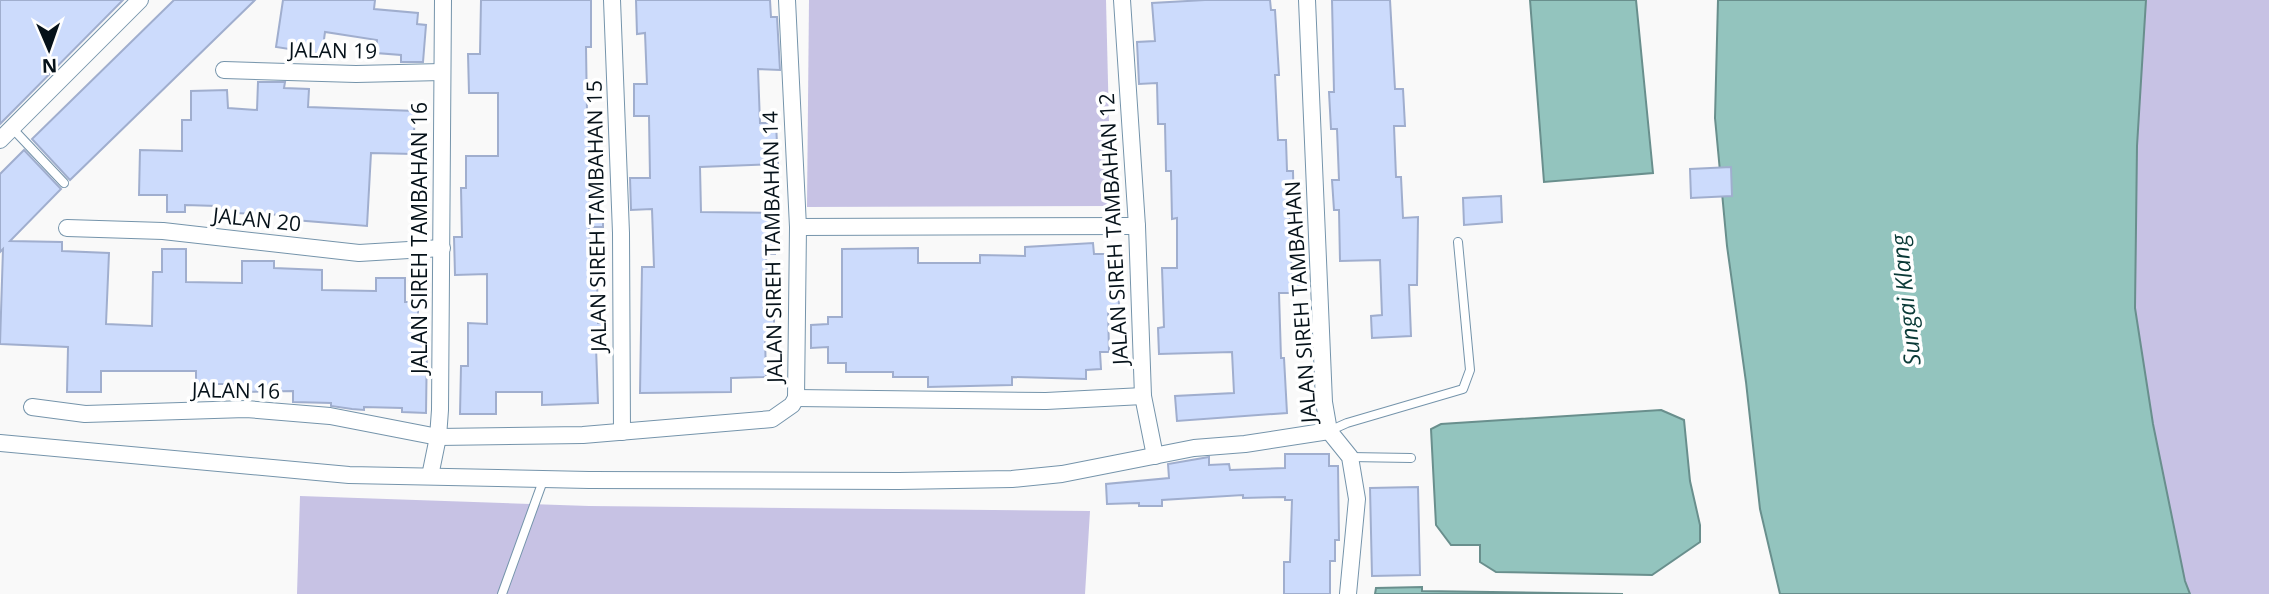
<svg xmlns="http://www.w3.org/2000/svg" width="2269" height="594" font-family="'Open Sans',sans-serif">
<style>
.green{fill:#c7c2e4}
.water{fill:#93c4be;stroke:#698f8d;stroke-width:2}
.building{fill:#ccdbfc;stroke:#a0aece;stroke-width:2}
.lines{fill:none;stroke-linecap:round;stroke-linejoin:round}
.lane-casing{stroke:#7594ab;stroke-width:10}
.street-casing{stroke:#7594ab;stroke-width:18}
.lane{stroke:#fff;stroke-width:8}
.street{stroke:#fff;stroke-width:16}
.labels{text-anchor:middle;stroke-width:7;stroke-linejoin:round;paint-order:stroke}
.street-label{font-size:21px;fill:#06121a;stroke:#fff}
.water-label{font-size:23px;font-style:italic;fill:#093936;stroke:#fff}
</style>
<rect width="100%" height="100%" fill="#f9f9f9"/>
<g class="green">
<polygon points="809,0 1106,0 1111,206 807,207"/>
<polygon points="2146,0 2269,0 2269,594 2190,594 2185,581 2153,424 2135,308 2137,146"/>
<polygon points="300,496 589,506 1090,511 1085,594 297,594"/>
</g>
<g class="water">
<polygon points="1530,0 1636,0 1653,173 1544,182"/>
<polygon points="1718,0 2146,0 2137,146 2135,308 2153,424 2185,581 2190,594 1780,594 1760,509 1746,382 1727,246 1715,118"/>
<polygon points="1661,410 1684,420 1690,481 1700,525 1700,542 1652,575 1496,572 1480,562 1480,545 1451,545 1436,525 1431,429 1441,424"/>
<polygon points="1422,587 1422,591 1623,594 1375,594 1376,588"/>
</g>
<g class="building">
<polygon points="0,0 123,0 0,124"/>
<polygon points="174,0 255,0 70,180 32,139"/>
<polygon points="283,0 375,0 374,9 418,13 417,24 426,25 423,62 401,62 401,55 376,53 377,40 325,32 322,54 276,47"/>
<polygon points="481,0 591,0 591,47 586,47 587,113 589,144 596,144 597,171 589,171 589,211 603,211 603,227 589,227 591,279 597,279 598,323 602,323 603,347 596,347 598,403 542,405 542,392 496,392 496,414 460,414 461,366 468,366 468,323 487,324 487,274 455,275 454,237 462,237 461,188 466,188 466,156 498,156 498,93 469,93 468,54 480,54"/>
<polygon points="636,0 770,0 771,17 777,17 780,70 758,69 760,123 776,123 778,164 700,167 701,212 775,213 775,254 766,254 768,308 774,308 774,336 765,336 766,377 731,378 731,392 640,393 642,267 654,267 652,209 631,210 630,178 650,178 649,116 634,116 634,84 647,84 645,33 637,34"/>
<polygon points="1205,0 1270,0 1271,10 1275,10 1279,75 1275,75 1278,140 1286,140 1287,171 1293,171 1294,217 1290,217 1292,274 1300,273 1301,289 1292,289 1292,293 1279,293 1281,358 1284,358 1287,413 1177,421 1175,396 1234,393 1232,352 1159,354 1158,328 1164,327 1162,268 1177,268 1177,218 1172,219 1171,171 1166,171 1165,124 1158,124 1157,83 1139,84 1137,42 1155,41 1152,3"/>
<polygon points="1332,0 1390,0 1395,89 1403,89 1405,126 1394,126 1396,177 1401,177 1403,218 1418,217 1417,285 1409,285 1411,336 1372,338 1371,316 1382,315 1380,260 1340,261 1339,210 1334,210 1332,180 1339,180 1337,129 1331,129 1329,92 1334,92"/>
<polygon points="258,82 285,82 284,88 309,89 308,107 415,111 413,154 371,153 367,226 282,219 282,215 235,213 234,220 216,220 217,206 185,205 185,212 167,212 167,195 139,195 140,150 182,151 182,120 191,120 191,91 227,90 228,108 257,110"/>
<polygon points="24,150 61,189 10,241 62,242 62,251 109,253 106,324 152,326 153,272 162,272 162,249 186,249 186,282 242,283 242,261 274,261 274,268 322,270 322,290 376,291 376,278 405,278 405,302 418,302 418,342 427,342 426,413 402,412 402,408 364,407 364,410 352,409 331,406 331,403 293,402 293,391 239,392 238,384 196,384 196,371 101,371 101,392 67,392 68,347 0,344 3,249 0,252 0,174"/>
<polygon points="1731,167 1732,196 1691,198 1690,169"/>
<polygon points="1501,196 1502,222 1464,225 1463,198"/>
<polygon points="1093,243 1094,254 1109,254 1109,277 1118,277 1119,307 1108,307 1109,352 1100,352 1101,369 1086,370 1086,379 1012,377 1012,385 928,387 928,377 893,377 893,372 846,372 846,363 828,363 828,347 811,348 811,325 828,324 828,317 842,317 842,249 918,248 918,263 980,263 980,255 1025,256 1025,247"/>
<polygon points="1285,454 1329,454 1329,466 1338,466 1339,540 1335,540 1335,561 1330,561 1330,594 1284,594 1284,562 1290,562 1292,500 1285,500 1285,497 1243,498 1243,495 1162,500 1162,506 1139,506 1139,503 1107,504 1106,484 1169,478 1168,464 1209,457 1209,465 1229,464 1230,470 1285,468"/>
<polygon points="1418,487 1420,575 1372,576 1370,488"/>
</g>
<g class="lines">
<defs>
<g id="lane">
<polyline points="12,128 64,183"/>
<polyline points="1329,431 1347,423 1463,389 1470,370 1458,242"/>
<polyline points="1350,457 1411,458"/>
<polyline points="502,594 544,478"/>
</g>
<g id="street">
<polyline points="612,0 621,233 622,432"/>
<polyline points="787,0 798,227 796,398"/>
<polyline points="1122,0 1137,226 1143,396 1155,456"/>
<polyline points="1307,0 1324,402 1329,431 1350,457 1357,499 1348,594"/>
<polyline points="224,70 356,74 442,72"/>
<polyline points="0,140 140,0"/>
<polyline points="798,227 1137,226"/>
<polyline points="67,228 163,231 359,253 442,248"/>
<polyline points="796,398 1046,401 1143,396"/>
<polyline points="32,407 85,414 246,409 330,416 438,437 583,435 772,419 792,405 796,398"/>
<polyline points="0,443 349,475 589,480 899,481 1012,479 1062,474 1194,448 1245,444 1329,431"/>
<polyline points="430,476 438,437 440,410 443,0"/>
</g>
</defs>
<use href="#lane" class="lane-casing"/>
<use href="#street" class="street-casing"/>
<use href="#lane" class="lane"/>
<use href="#street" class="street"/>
</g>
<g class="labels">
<g class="street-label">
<text transform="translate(333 51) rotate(1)" y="7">JALAN 19</text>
<text transform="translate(597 216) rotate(-91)" y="7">JALAN SIREH TAMBAHAN 15</text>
<text transform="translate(257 220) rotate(6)" y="7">JALAN 20</text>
<text transform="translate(1114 229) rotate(-93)" y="7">JALAN SIREH TAMBAHAN 12</text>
<text transform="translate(420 238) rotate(-90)" y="7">JALAN SIREH TAMBAHAN 16</text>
<text transform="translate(773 247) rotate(-91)" y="7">JALAN SIREH TAMBAHAN 14</text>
<text transform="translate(1301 302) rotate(-94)" y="7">JALAN SIREH TAMBAHAN</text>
<text transform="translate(236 391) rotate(1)" y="7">JALAN 16</text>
</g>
<g class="water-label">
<text transform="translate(1906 300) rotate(-96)" y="8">Sungai Klang</text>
</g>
</g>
<g transform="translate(49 49) rotate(178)" stroke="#ffffff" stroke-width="5" paint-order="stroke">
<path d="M0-5L12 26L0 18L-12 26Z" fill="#06121a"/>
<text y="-10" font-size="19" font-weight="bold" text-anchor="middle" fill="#06121a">N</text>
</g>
</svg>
